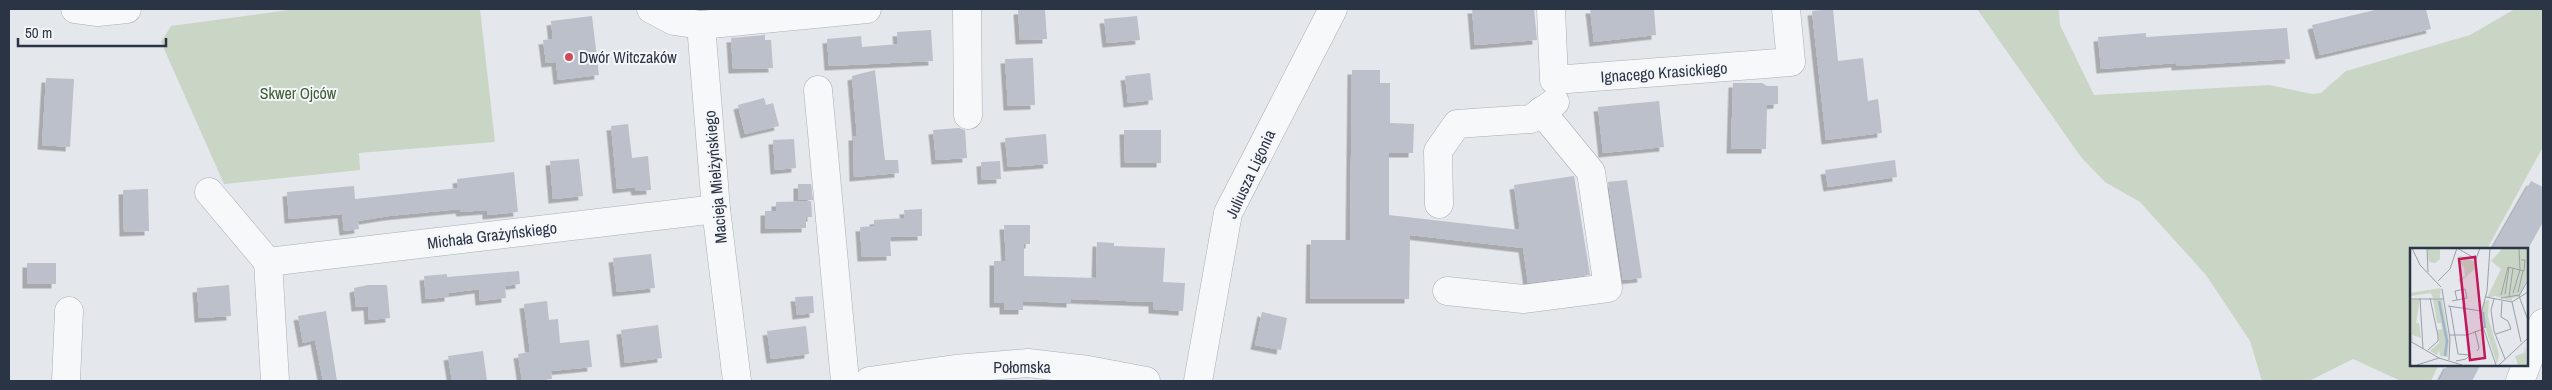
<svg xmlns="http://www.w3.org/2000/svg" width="2552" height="390" font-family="'Archivo Narrow',sans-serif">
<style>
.green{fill:#c9d6c5}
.building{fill:#bbc0ca;filter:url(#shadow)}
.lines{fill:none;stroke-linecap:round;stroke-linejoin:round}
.minor-casing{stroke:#a9aeb7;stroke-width:29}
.minor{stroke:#f7f8fa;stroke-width:28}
.poi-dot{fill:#d1495b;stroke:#f4f6f9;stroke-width:2}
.labels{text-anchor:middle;stroke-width:4;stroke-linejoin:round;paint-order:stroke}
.poi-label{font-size:16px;fill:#2b3445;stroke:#f4f6f9;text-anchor:start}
.street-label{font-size:16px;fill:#2b3445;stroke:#f4f6f9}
.park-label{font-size:16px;fill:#3f6138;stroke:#f4f6f9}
.inset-river{fill:none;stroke:#9fb4cc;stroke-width:2.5}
.inset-road{fill:none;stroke:#9a9fa9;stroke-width:1}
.view{fill:#c2185b;fill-opacity:0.15;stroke:#c2185b;stroke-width:2.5}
.inset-edge{fill:none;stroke:#2b3445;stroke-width:2.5}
</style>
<defs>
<filter id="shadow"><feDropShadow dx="-4.5" dy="4.5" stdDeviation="0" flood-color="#0004"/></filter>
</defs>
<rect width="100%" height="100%" fill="#e4e7ec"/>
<g class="green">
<polygon points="296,9 480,9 495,142 359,153 360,170 224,184 161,42 171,26"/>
<polygon points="1977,9 2059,9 2060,25 2094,95 2269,85 2312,94 2321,93 2346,71 2470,35 2515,9 2543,9 2543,147 2487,249 2411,249 2411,364 2439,364 2431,381 2401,381 2353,359 2309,381 2262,381 2250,341 2206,275 2140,202 2105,182 2081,157"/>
</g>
<g class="building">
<polygon points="1045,9 1047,39 1020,40 1018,10"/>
<polygon points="1472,9 1534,9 1537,40 1475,45"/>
<polygon points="1590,9 1654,9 1656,35 1594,42"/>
<polygon points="1833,9 1838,61 1863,58 1868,101 1878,99 1882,133 1826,140 1812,11"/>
<polygon points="2379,9 2426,9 2431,29 2320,55 2312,25"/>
<polygon points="592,16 599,75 558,80 556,62 546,63 543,40 553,39 551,21"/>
<polygon points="1137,16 1140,40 1107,43 1104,19"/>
<polygon points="2287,28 2290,59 2176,66 2176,63 2101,69 2098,37 2146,33 2146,37"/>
<polygon points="931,30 933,61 829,66 827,39 861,36 862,47 898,44 897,32"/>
<polygon points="765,35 765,40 771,40 773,68 733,69 731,38"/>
<polygon points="1033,58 1035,105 1008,106 1005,59"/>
<polygon points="875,70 885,160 898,160 899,173 854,177 853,136 857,136 852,76"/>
<polygon points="1352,70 1380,70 1380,83 1390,83 1390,123 1414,124 1413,153 1389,153 1389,215 1520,230 1514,185 1574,176 1590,275 1528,283 1523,248 1410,235 1409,299 1310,299 1311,240 1350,240"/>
<polygon points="1150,73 1153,100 1128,103 1125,76"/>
<polygon points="46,78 74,79 70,147 42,145"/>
<polygon points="1733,83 1762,83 1767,86 1778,86 1778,104 1767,105 1766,149 1731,149"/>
<polygon points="764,98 766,105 773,103 779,126 745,134 738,105"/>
<polygon points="1659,101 1664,147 1603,153 1598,107"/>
<polygon points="628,124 632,158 648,156 651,190 636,191 635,187 617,189 611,126"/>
<polygon points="959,128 965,130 967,158 936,160 933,130"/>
<polygon points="1124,130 1161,130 1161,163 1125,163"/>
<polygon points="1046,134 1048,164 1008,167 1005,138"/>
<polygon points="794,139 796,168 775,170 773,140"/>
<polygon points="579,159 583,196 553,199 550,161"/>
<polygon points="1895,160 1897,177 1828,187 1825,170"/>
<polygon points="1000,161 1001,179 982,180 981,162"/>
<polygon points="514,172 518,212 487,215 487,210 461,212 460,209 389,216 358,221 359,229 344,231 342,214 289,219 287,192 354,186 355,199 458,188 457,179"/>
<polygon points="1627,180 1642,278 1623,280 1608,182"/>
<polygon points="2531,181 2543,187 2543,222 2528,249 2492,249"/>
<polygon points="798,184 811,184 813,200 798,200"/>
<polygon points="148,189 149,231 124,232 123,190"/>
<polygon points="811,201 812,217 806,217 806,228 765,229 765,211 776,211 776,202"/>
<polygon points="922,209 922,236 890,237 891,256 862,257 860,227 874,226 874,220 905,218 904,210"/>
<polygon points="1004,225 1030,225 1030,244 1024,244 1024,276 1096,278 1097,242 1114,243 1114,246 1165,248 1163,282 1185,283 1183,311 1153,309 1153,302 1071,299 1071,303 1023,301 1023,310 1004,310 1004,303 994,303 994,261 1006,261"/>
<polygon points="651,254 655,288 617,292 613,258"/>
<rect x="27" y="263" width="29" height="21"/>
<polygon points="519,271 520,284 505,286 506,298 480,301 479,289 449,293 449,297 426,299 424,276 447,274 447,277"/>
<polygon points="229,285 231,316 199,318 197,288"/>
<polygon points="368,285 387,285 390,318 369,320 368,306 356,307 354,288"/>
<polygon points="813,296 814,313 797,315 795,297"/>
<polygon points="547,301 549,320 558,319 560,343 589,340 592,367 551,371 552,379 522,381 518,354 530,352 524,304"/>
<polygon points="326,311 337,381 323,381 315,340 303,343 298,316"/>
<polygon points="1262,312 1287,318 1281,350 1255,345"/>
<polygon points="658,325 662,358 625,363 621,330"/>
<polygon points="806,326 809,354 771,359 767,331"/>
<polygon points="483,351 487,381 452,381 448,356"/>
<polygon points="2448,364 2481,364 2472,381 2439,381"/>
</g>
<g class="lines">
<defs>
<g id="minor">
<polyline points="75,9 98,12 127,9"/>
<polyline points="651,9 674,21 701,25 716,209 737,381"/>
<polyline points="967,9 968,115"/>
<polyline points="1551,9 1554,80 1791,62 1786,9"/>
<polyline points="701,25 867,9"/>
<polyline points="818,90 845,381"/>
<polyline points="209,192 268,262 716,209"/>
<polyline points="1439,204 1438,151 1457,124 1531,119 1555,102"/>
<polyline points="268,262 275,381"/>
<polyline points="1447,291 1523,299 1608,288 1591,172 1541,111"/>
<polyline points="66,381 69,311"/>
<polyline points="869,381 955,369 1028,363 1088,370 1146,381"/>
<polyline points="1198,381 1228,213 1333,9"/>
<polyline points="2520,381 2543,323"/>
</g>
</defs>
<use href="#minor" class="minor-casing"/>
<use href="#minor" class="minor"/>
</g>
<circle class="poi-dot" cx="569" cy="57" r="5"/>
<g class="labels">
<g class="poi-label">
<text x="579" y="63">Dwór Witczaków</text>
</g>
<g class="street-label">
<text transform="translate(1664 72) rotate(-4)" y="6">Ignacego Krasickiego</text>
<text transform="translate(1250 174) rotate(-65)" y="6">Juliusza Ligonia</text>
<text transform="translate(715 177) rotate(-95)" y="6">Macieja Mielżyńskiego</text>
<text transform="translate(492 235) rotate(-7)" y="6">Michała Grażyńskiego</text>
<text x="1022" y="373">Połomska</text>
</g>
<g class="park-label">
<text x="298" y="99">Skwer Ojców</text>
</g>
</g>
<g transform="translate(2410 248)">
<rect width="118" height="118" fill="#e4e7ec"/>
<path d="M17 0H30V11L25 15 19 14ZM93 0H117V31L109 49 102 50V53L85 48 77 50 91 21 81 13ZM51 8 65 14 66 20 49 35 48 31 55 28 54 20 47 9ZM31 40 30 50H23L21 45 0 48V45ZM10 51 6 75H9L11 90 2 87 3 94 0 91V52ZM23 51H32L39 92 38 109 30 108 29 102 27 107 20 103 29 95 27 82 32 81 31 75H27ZM79 52 78 69 89 106 87 116 71 66 75 53ZM115 97 117 117H108L105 108 114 105Z" fill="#c9d6c5"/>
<path class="inset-river" d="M29 53 37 93 35 108M73 64 75 80"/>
<path class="inset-road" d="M2 0 10 17 31 39M17 0 18 24M47 0 66 11 70 0M80 0 77 43 70 70 86 117M109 0 110 22 114 23 115 12H111M118 32 109 48 118 72M28 33 40 21 47 0M32 41 40 91 39 112M108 44 113 23M95 46 99 19M91 47 98 19 110 22 103 45M76 49 102 54 118 44M99 49 103 20M10 50 13 101M91 50 109 47M0 51H33M84 51 81 62 84 83 95 111M42 53 57 50 55 41 45 43 47 52M102 54 111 94M38 58 71 63M40 58 48 106 60 107M53 58 58 84M65 83 69 100 67 103M86 86 101 81 98 73 91 69 92 53M39 87H57L73 81M57 87 60 107M0 93 29 110M18 102 28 93V88L20 50M46 113 56 111 60 107M7 117 29 110 52 117M89 117 118 90"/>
<path class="view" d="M65 9 75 110 60 112 49 11Z"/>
<rect width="118" height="118" class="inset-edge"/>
</g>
<rect width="2552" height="390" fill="none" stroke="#2b3445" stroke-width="20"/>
<path d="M18 38v8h148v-8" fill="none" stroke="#2b3445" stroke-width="2.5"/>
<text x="25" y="38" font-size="15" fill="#2b3445" stroke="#f4f6f9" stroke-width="4" paint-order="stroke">50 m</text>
</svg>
